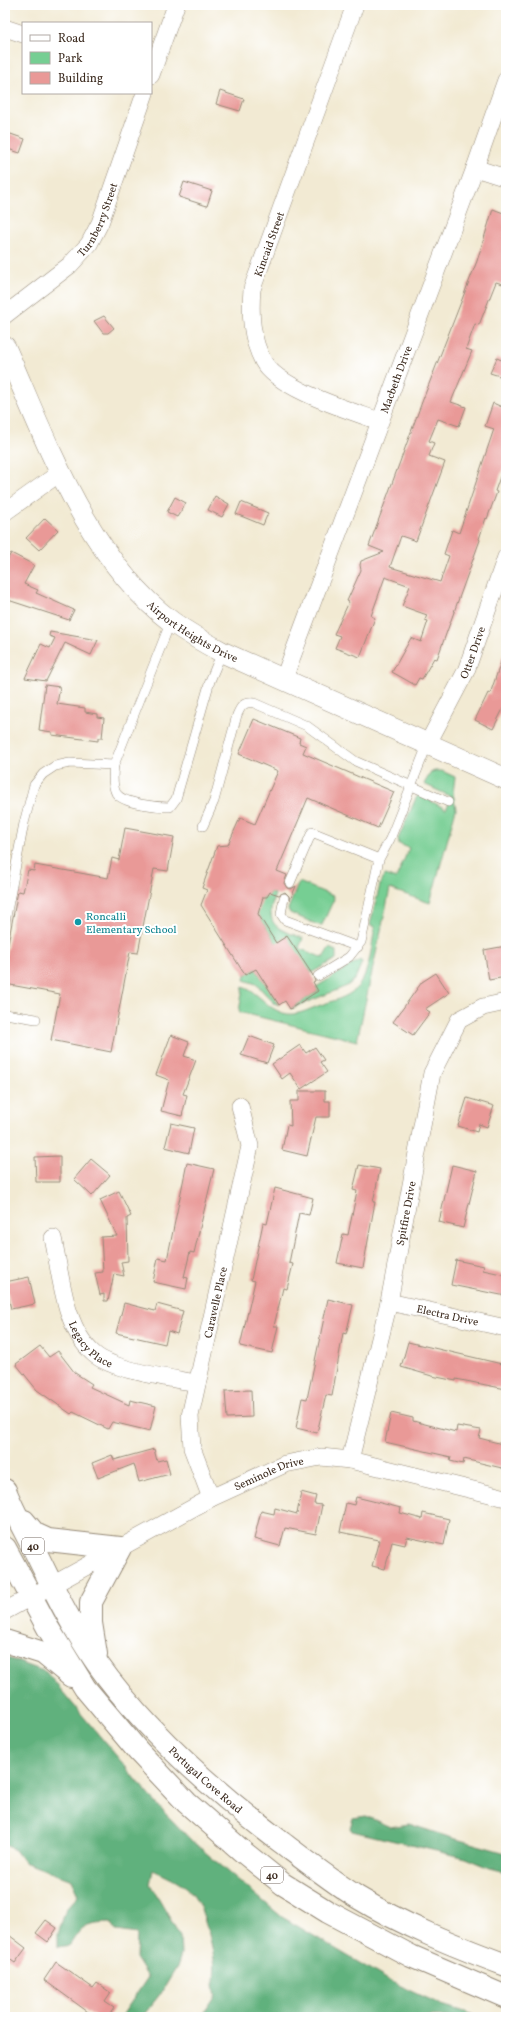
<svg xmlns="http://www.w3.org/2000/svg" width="511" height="2022" font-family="Vollkorn,serif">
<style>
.green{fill:#76ce93;stroke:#587c58}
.forest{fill:#60b17d;stroke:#4e6e4e}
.building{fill:#e99997}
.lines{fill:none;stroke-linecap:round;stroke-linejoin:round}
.service-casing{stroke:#968a78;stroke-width:10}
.minor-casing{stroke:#968a78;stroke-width:18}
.tertiary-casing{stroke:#968a78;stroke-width:22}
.primary-casing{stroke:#968a78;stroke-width:24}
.service{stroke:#fff;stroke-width:9}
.minor{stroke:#fff;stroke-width:17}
.tertiary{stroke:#fff;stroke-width:21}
.primary{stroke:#fff;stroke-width:22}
.culture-dot{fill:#0f9aa8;stroke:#fff;stroke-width:1.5}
.labels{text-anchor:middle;stroke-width:4;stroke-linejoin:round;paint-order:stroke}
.shield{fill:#fff;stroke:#766a62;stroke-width:1}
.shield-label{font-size:10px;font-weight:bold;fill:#3b2a1e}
.street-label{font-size:11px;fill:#3b2a1e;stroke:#fff}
.culture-label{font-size:11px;fill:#0d838f;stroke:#fff;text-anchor:start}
</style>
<rect width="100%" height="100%" fill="#fff"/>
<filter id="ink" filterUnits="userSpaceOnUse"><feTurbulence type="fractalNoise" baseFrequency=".025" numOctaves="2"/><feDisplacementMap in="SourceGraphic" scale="8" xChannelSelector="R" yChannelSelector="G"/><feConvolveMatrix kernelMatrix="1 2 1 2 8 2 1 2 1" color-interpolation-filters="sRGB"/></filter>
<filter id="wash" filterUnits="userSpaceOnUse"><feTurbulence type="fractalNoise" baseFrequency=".012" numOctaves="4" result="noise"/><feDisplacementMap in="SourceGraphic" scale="16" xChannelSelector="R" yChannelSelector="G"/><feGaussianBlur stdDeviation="0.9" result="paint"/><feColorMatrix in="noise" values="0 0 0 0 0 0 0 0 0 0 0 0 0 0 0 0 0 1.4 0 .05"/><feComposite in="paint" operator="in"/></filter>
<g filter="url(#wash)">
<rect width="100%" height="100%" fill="#f2ead3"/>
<g class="green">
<path d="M435 771H442L455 777 453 793 456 809 430 903 390 889 357 1041 239 1012 243 987C261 994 265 1007 283 1013 295 1017 307 1010 318 1006 328 1002 343 999 352 992 370 979 371 947 375 927L370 925 381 881 383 877 386 875 396 879 409 848 399 844 398 839 416 798 419 795 446 809 452 797 424 784 431 772Z"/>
<polygon points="299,882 333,896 334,899 322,925 318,925 290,913 288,909"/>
<path d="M270 892 275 894C264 925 276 929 303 938L299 948 323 958 329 948 336 951V959L311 973 309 969 305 971 276 943 255 910 263 897H267Z"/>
<polygon points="360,960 362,962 355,979 347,986 290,1009 318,991 316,987"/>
<polygon points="256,969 279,1005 274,1003 256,984 244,980 245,975"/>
</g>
<g class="forest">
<path d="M5 1657 46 1672 162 1810 192 1841 282 1917 390 1981 442 2005 480 2017H210L205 2011 216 1995C212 1983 216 1971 214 1959 212 1943 202 1903 191 1892 180 1882 166 1876 153 1870L150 1884 180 1936 181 1955 177 1967 161 1993 142 2017H121L148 1977 136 1958 137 1934 116 1931 110 1922C86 1923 82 1925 70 1945L58 1947V1934L66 1909 79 1895 72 1880 24 1862 15 1850 5 1845Z"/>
<polygon points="366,1816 390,1827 409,1824 449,1837 506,1853 506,1872 490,1868 466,1858 352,1831 350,1828 353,1818"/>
</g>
<g id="blocks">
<g class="building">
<polygon points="220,91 244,99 240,111 216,104"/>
<polygon points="5,132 25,139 20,153 5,148"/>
<polygon points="184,182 212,191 207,206 179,197"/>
<polygon points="493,209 506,214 506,285 496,282 479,325 475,324 466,349 472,351 451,402 466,407 459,426 438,419 429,441 434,443 429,456 445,462 416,541 401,536 390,567 440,582 449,556 444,554 452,530 459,533 494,429 485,426 493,403 502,407 504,400 506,401 506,460 495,491 497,492 487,519 486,518 479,539 480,540 437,659 434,658 422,679 419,678 415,685 392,672 411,638 421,642 428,621 425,620 427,615 402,606 410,586 385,577 371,616 375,618 360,657 335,648 340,636 334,634 349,602 347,601 361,570 360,565 361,561 384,552 369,546 422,402 477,261"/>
<polygon points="104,316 114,328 108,333 103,333 94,321"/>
<polygon points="497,358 506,362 506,378 490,373"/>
<polygon points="215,496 229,504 222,517 208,510"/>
<polygon points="175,497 186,503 177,517 167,512"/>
<polygon points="241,502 268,513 263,525 236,514"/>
<polygon points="45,518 58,530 39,550 26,538"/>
<polygon points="11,553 34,565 24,584 38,590 36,593 74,610 69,620 5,599 5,564"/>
<polygon points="50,632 98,640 91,655 65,643 46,681 25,678 41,644 50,648 55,638 49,636"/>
<polygon points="504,653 506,653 506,703 493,729 475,720 488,693 490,694"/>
<polygon points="45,685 60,687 57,704 85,708 85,712 97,714 97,717 104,718 102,738 98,738 98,741 52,735 52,732 39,730"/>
<polygon points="254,719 300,738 299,743 306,746 303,753 394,792 378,828 308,798 277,871 287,875 284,883 287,888 291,889 296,886 294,891 290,900 289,896 285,892 279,895 270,892 267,897 263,897 258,914 276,943 287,936 312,974 315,981 313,982 318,991 290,1009 285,1001 279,1005 256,969 245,975 201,905 207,890 202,888 217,846 228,845 240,818 255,824 278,771 239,754"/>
<polygon points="125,828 174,837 168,871 154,869 138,953 130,952 111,1052 51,1040 60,994 5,984 5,959 18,891 23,892 28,870 34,871 35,865 108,878 112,858 119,860"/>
<polygon points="506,946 506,977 489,980 484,950"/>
<polygon points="436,973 449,993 425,1009 430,1012 413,1035 393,1022 422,982"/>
<polygon points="171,1035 189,1042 184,1056 196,1060 183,1094 187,1095 182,1116 161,1111 169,1080 156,1075"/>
<polygon points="249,1036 274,1045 267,1063 241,1055"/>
<polygon points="300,1045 306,1053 315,1047 324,1060 320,1062 327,1072 301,1089 290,1073 282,1079 272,1064"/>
<polygon points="299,1091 325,1091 325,1101 330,1101 330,1117 316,1117 307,1156 282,1150 287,1125 291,1126 290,1101 299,1101"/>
<polygon points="467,1098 494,1106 487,1127 479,1124 477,1132 458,1126"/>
<polygon points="171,1123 194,1128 189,1153 165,1147"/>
<polygon points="60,1156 60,1182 36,1182 35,1157"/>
<polygon points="91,1159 110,1175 92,1196 74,1179"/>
<polygon points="187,1163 214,1169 194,1253 190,1252 184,1277 188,1278 186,1289 153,1282 158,1258 167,1260"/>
<polygon points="359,1165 380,1169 373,1202 375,1202 363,1268 337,1263 343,1234 348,1235 357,1191 353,1190"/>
<polygon points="452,1165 477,1171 463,1228 439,1222"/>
<polygon points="275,1188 313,1198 309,1215 299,1213 289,1263 293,1264 287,1289 283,1288 274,1326 278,1326 272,1353 240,1346 255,1281 251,1280 263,1223 267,1224"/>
<polygon points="119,1191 131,1216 127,1218 128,1261 121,1262 124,1276 114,1274 108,1301 104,1301 104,1294 100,1295 95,1273 103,1272 101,1237 117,1236 100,1200"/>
<polygon points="456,1260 484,1266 483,1270 506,1275 506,1296 451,1285"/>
<polygon points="29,1277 35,1304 11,1309 5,1282"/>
<polygon points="328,1299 353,1305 346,1334 343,1333 332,1396 326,1395 317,1433 296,1428 302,1398 307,1399"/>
<polygon points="124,1303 155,1311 157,1304 183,1311 177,1334 168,1331 165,1344 116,1333"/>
<polygon points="408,1342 506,1365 506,1389 456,1379 456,1381 432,1376 401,1367"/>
<polygon points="40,1346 49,1357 58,1351 75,1373 92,1384 90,1387 129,1405 130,1400 156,1406 150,1431 112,1422 108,1429 73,1412 71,1414 37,1390 16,1364"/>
<polygon points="251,1390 252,1417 227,1418 225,1391"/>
<polygon points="391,1413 413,1418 413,1421 456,1432 457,1426 481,1430 479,1438 506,1445 506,1469 464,1459 463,1464 450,1461 451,1457 385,1442"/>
<polygon points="154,1449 157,1461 166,1459 170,1474 139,1482 134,1464 98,1478 92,1463 112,1455 114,1460"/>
<polygon points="301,1492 316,1496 314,1504 322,1505 316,1534 285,1528 280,1546 254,1539 261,1511 274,1514 275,1508 297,1514"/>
<polygon points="356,1497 401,1508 400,1513 422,1519 423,1513 449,1519 444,1545 407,1537 405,1545 392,1542 385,1569 372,1566 379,1540 340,1532 346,1503 354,1505"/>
<polygon points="46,1920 57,1928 48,1942 36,1933"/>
<polygon points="5,1932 26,1948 15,1963 5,1956"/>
<polygon points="56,1962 93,1988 97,1983 111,1993 105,2002 114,2008 108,2017 95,2017 44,1980"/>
</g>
</g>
</g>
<g filter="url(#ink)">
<use href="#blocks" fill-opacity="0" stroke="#968a78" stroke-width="1"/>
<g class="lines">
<defs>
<g id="service">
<path d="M171 621 114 765C113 773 112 785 116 793 123 804 158 807 170 807L176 799 210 681 222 652"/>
<path d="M203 826 214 801 237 715C241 706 243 702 254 703L307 726 355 761 448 802"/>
<polyline points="290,883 312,832 379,859"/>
<polyline points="284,898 281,914 285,920 358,947"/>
<polyline points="5,922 24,823 34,785 43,774 55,766 70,763 114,765"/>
<polyline points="318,976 349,957 361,942 379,859 390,839 428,743"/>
<polyline points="5,1014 36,1019"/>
</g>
<g id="minor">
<path d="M355 5 252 289C250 314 251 338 263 361 278 389 349 410 379 421"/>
<polyline points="5,28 23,34"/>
<polyline points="151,75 176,5"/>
<polyline points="475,168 506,178"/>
<path id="s1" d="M5 315 70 265 89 244 100 223 145 93"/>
<polyline points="5,512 61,472"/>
<path id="s2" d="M284 678 475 168 506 80"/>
<path id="s3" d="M428 743 466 671 506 557"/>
<path id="s4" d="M53 1238C61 1275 64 1328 94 1354 114 1371 171 1378 197 1383"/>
<path id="s5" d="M389 1302 506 1328"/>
<path id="s6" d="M350 1460 389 1302 432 1073 459 1020 483 1007 506 1002"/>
<path id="s7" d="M211 1498 192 1448 190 1416 250 1146 240 1106"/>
<path id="s8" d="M5 1611 211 1498 285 1464 321 1457 350 1460 506 1498"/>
</g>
<g id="tertiary">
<path id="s9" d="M5 347C47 442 87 558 172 622 188 633 205 643 222 652L506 779"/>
</g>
<g id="primary">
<path id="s10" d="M5 1490C14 1513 27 1535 38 1557 56 1594 74 1630 97 1663 146 1732 215 1792 281 1842 306 1861 330 1880 357 1897 403 1925 455 1946 506 1965"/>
<polyline points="24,1521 35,1534 48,1540 120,1548 91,1602 91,1623 96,1654"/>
<polyline points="5,1548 48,1628 85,1688 138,1751 187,1803 242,1851 283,1884 328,1912 411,1956 506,1997"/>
<polyline points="5,1641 43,1653 71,1676"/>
</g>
</defs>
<use href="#service" class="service-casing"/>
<use href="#minor" class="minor-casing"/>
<use href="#tertiary" class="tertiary-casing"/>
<use href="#primary" class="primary-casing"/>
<use href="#service" class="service"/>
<use href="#minor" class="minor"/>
<use href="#tertiary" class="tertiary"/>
<use href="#primary" class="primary"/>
</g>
</g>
<circle class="culture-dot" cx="78" cy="922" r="4"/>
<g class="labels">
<g class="shield">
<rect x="22" y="1538" width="22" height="16" rx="3"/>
<rect x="261" y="1867" width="22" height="16" rx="3"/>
</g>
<g class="shield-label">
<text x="33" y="1550">40</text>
<text x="272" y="1879">40</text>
</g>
<g class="street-label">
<text dy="4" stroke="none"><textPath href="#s1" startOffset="136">Turnberry Street</textPath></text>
<text transform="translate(269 244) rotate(-70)" y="4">Kincaid Street</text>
<text dy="4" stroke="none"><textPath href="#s2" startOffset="319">Macbeth Drive</textPath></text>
<text dy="4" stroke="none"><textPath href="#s9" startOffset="348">Airport Heights Drive</textPath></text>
<text dy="4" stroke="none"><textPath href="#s3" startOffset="101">Otter Drive</textPath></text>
<text dy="4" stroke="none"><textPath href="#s6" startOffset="253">Spitfire Drive</textPath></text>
<text dy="4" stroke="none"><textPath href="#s7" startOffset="202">Caravelle Place</textPath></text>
<text dy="4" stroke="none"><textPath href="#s5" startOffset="60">Electra Drive</textPath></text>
<text dy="4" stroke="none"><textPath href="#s4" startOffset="116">Legacy Place</textPath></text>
<text dy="4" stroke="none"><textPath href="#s8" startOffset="298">Seminole Drive</textPath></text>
<text dy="4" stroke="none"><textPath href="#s10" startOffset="356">Portugal Cove Road</textPath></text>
</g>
<g class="culture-label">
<text x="86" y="920">Roncalli<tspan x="86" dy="13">Elementary School</tspan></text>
</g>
</g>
<rect width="511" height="2022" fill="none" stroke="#fff" stroke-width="20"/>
<rect x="22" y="22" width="130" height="72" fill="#ffffff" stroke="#b1aaa5"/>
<rect x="30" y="35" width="20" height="6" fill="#ffffff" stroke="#b1aaa5"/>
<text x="58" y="42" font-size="12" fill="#3b2a1e">Road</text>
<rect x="30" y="52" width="20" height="12" fill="#76ce93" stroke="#b1aaa5"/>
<text x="58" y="62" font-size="12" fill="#3b2a1e">Park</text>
<rect x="30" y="72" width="20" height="12" fill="#e99997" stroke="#b1aaa5"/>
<text x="58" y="82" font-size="12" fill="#3b2a1e">Building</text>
</svg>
